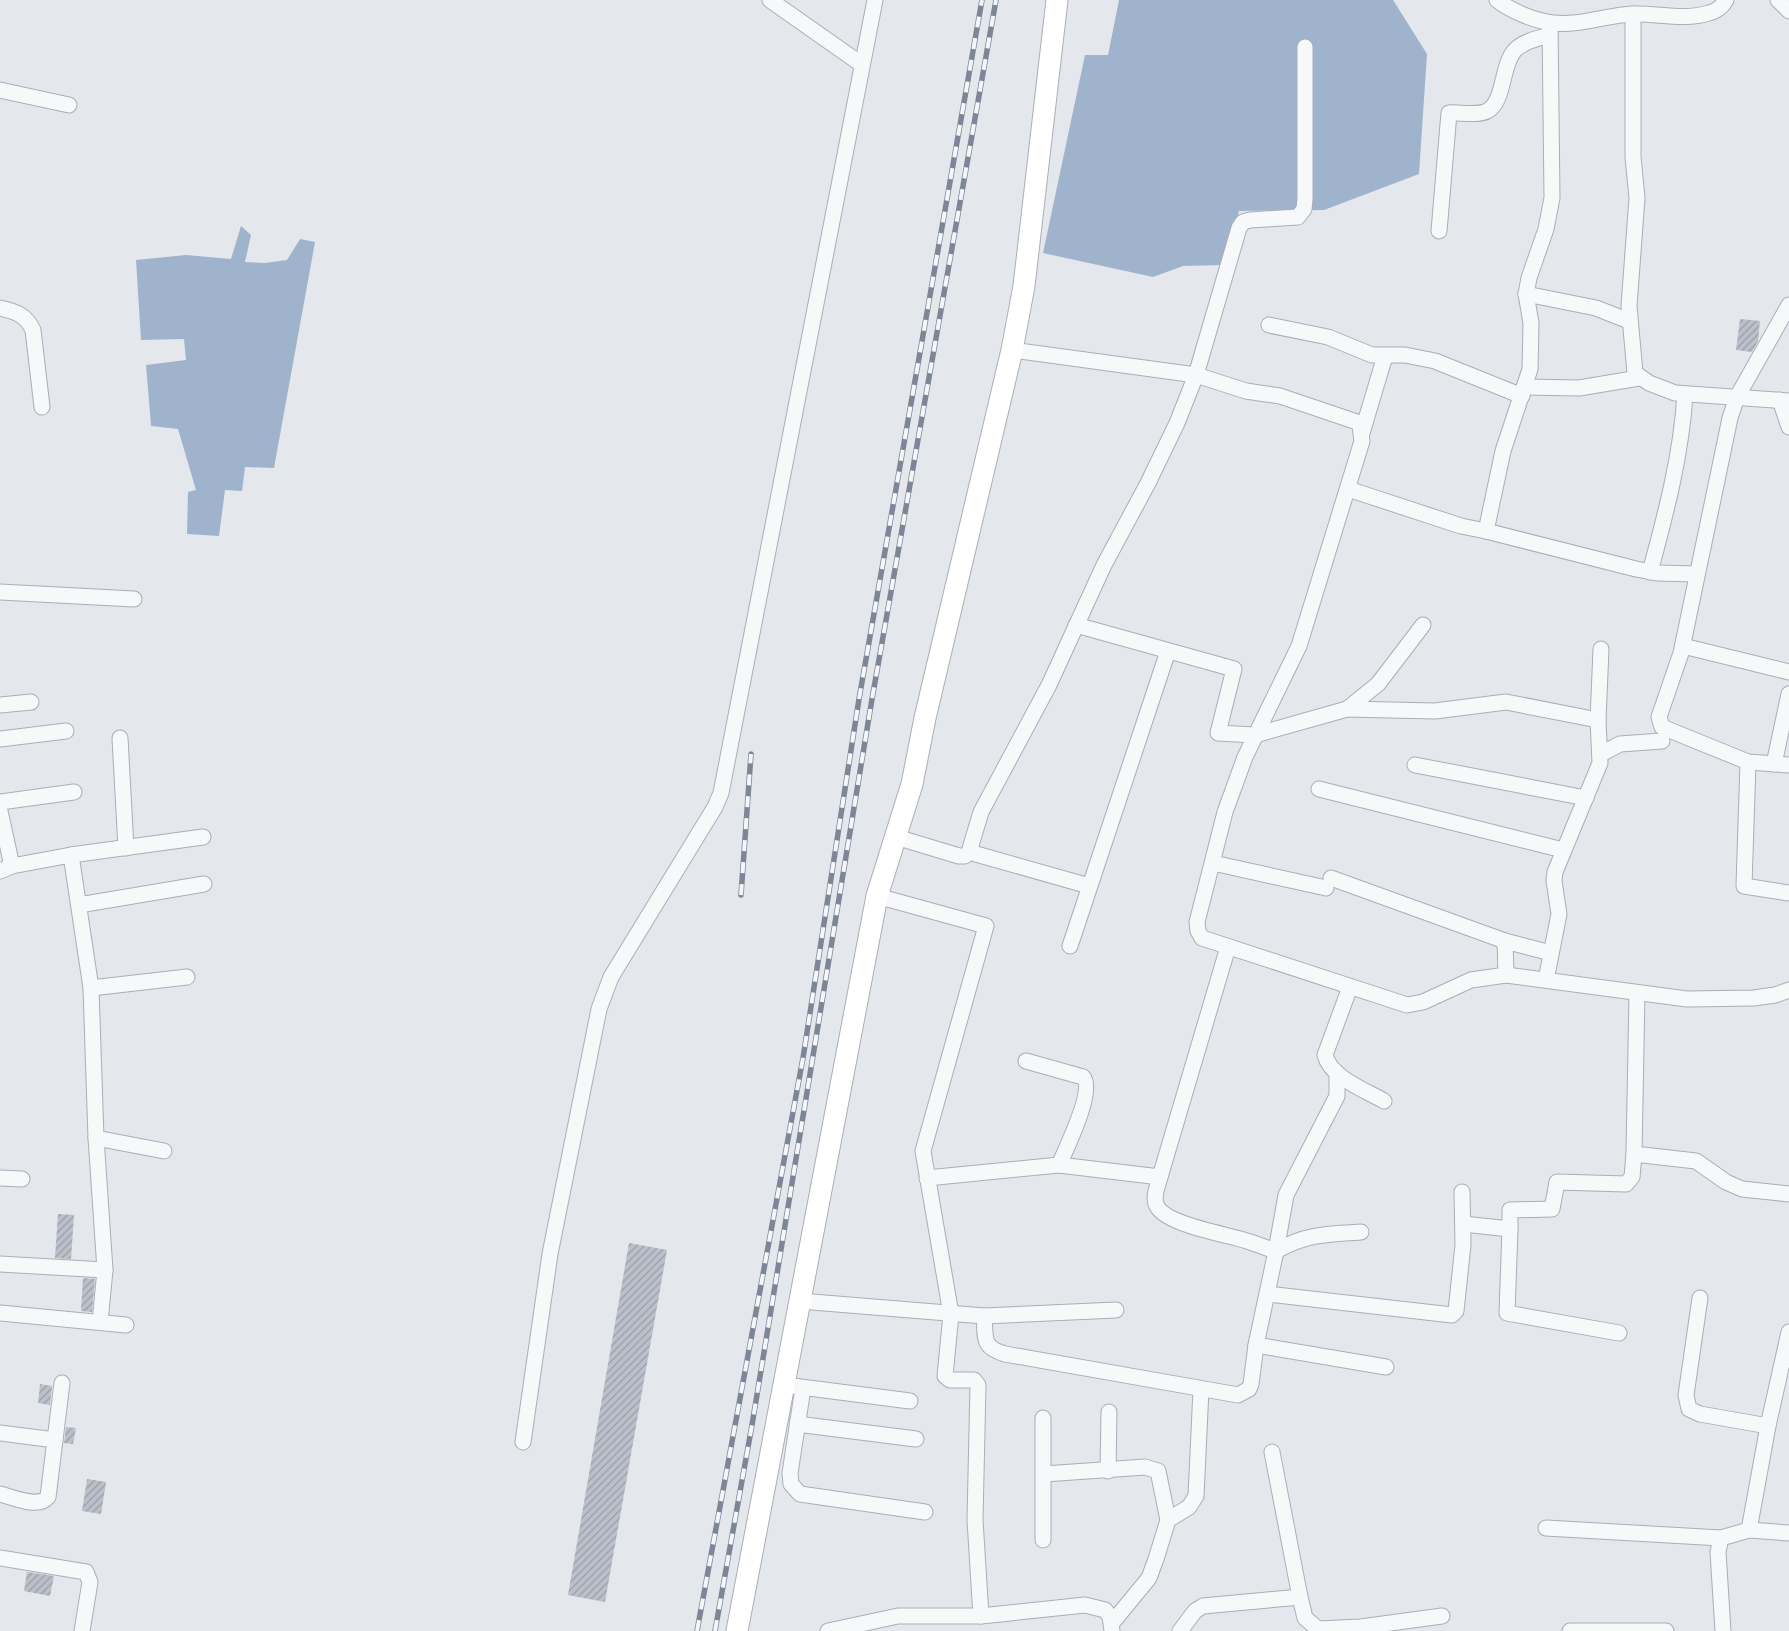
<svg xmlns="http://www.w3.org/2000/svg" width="1789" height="1631" font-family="Figtree,sans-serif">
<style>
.water{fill:#9fb4cc}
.building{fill:url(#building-hatch)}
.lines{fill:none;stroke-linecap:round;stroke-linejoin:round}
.street-casing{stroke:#a9aeb7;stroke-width:17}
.secondary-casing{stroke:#a9aeb7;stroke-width:23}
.street{stroke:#f7f8fa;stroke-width:15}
.secondary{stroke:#fff;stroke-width:21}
.rail-casing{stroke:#7d8696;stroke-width:5.5}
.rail{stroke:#f4f6f9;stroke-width:4;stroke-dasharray:11;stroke-linecap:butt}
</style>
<defs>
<pattern id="building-hatch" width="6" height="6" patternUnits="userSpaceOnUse" patternTransform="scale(1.25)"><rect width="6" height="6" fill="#bbc0ca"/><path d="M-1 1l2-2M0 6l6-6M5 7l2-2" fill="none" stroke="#989da6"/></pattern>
</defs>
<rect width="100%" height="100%" fill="#e4e7ec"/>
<g class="water">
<polygon points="1119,0 1393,0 1427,54 1419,174 1324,210 1239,211 1224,265 1183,266 1153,277 1043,253 1085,55 1108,55"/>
<polygon points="241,226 251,235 245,262 265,263 287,260 300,239 315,242 274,468 245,467 242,491 225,490 219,536 187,534 188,492 196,490 178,429 151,426 146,365 186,360 184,339 141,340 136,260 186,255 231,259"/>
</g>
<g class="building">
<polygon points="1740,319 1760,321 1758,341 1752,352 1736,350"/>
<polygon points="58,1214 74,1215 71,1259 55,1258"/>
<polygon points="629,1243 667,1250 605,1602 568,1595"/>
<polygon points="83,1278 95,1279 92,1312 81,1311"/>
<polygon points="40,1384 52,1386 50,1405 38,1403"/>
<polygon points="66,1427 76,1428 73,1444 64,1443"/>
<polygon points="87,1479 106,1482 101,1514 82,1511"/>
<polygon points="27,1572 54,1576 50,1596 24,1591"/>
</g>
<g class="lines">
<defs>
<g id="street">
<polyline points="770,0 861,64"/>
<path d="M1497 0C1511 11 1535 21 1553 23 1580 26 1606 15 1633 14 1658 13 1683 21 1709 13 1717 11 1722 7 1726 0"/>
<polyline points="1778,0 1789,11"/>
<polyline points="1633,14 1633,157 1637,198 1629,306 1635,373 1649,383 1675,393 1789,401"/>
<polyline points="1550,23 1552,198 1546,229 1529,278 1526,294 1531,323 1530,369 1503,451 1486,531 1636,569 1657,573 1697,574"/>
<polyline points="0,90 69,105"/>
<path d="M1439 231 1449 113C1459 112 1478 116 1487 111 1505 102 1501 65 1515 50 1524 41 1539 38 1550 35"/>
<polyline points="1526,294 1596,308 1629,321"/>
<polyline points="1789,305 1737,397 1730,418 1681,653 1659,717 1662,727 1748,762 1789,765"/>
<path d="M0 308C15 311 26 315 33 330L42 407"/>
<polyline points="1269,325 1328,337 1372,355 1405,355 1435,361 1522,396"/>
<polyline points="1012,350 1196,375 1246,391 1280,396 1357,422 1360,426 1362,441 1299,646 1245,757 1225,812 1197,922 1198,931 1202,938 1407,1005 1423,1002 1471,980 1506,975 1687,999 1754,998 1775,995 1789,990"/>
<polyline points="1525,387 1579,388 1639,378"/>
<polyline points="1780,400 1789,427"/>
<polyline points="1362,433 1385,356"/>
<polyline points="1348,489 1461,526 1486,531"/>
<path d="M1650 572C1666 513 1681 456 1685 395"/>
<polyline points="0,592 134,599"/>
<polyline points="1076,625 1234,669 1218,733 1255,735 1347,709 1378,684 1423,625"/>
<polyline points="1683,646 1789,672"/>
<polyline points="0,705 31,702"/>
<polyline points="1347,709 1435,711 1506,702 1598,720"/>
<polyline points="120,738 126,848"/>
<polyline points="0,739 66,731"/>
<polyline points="1601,754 1620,744 1662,741"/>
<polyline points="1748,762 1744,886 1789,893"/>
<polyline points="1774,764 1789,694"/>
<polyline points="1415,765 1586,798"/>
<polyline points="1319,789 1563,850"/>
<polyline points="0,802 74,792"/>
<polyline points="0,811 12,866"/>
<polyline points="896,837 959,856 965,856 969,852 981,812 1049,685 1104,565 1148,483 1177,423 1196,375 1239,228 1243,222 1250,220 1298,217 1304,209 1305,199 1305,47"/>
<polyline points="969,852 1089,886"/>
<polyline points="71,855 91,988 96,1138 105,1270 100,1322"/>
<polyline points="1213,863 1326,888"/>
<polyline points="0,871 12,866 71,855 203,837"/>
<polyline points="1331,878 1505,941 1551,953"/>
<polyline points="877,896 986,926 923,1151 951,1314 945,1376 950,1380 974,1380 978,1385 975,1520 981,1616"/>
<polyline points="79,905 204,884"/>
<polyline points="1505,941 1506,975"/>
<polyline points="1070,946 1168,651"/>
<path d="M1228 947 1160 1177C1158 1185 1153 1196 1156 1204 1163 1225 1227 1234 1247 1241 1257 1244 1266 1248 1276 1251L1286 1195 1337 1096V1073"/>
<polyline points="1546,980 1559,914 1554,881 1555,872 1600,763 1598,720 1601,649"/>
<path d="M1350 987 1325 1055C1331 1078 1365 1090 1384 1101"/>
<polyline points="91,988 187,977"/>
<polyline points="1637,993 1634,1154 1696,1161 1726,1182 1742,1189 1789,1194"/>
<path d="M1026 1061 1083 1077C1095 1090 1066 1149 1059 1165"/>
<polyline points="96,1138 164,1151"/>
<polyline points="0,1178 22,1179"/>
<polyline points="927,1178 1059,1165 1160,1177"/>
<polyline points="1463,1224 1510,1229 1510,1210 1552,1209 1557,1182 1626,1184 1632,1177 1634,1154"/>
<polyline points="1510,1229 1507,1313 1619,1333"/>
<polyline points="0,1264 105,1270"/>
<polyline points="1268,1294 1452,1315 1456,1311 1463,1245 1462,1192"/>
<polyline points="1700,1298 1686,1395 1689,1409 1700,1414 1768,1426"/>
<polyline points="800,1301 984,1316 1116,1310"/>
<polyline points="0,1313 126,1325"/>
<path d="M984 1316C986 1338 981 1347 1005 1354L1238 1395 1249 1389 1251 1384 1256 1345 1276 1251C1306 1234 1327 1234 1361 1232"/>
<polyline points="1256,1345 1386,1367"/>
<polyline points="793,1386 910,1401"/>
<polyline points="803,1388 790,1473 791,1484 800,1494 925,1512"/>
<polyline points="797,1424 916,1439"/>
<polyline points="0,1433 55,1440"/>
<polyline points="523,1442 550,1254 599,1009 611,977 715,807 721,793 875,0"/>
<polyline points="1272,1452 1300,1597 1305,1618 1318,1629 1361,1627 1442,1616"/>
<polyline points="1108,1471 1109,1412"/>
<polyline points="1044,1474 1145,1467 1158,1471 1168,1520 1156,1559 1149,1578 1112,1623"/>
<path d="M0 1494C13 1497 38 1509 48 1497L62 1383"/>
<polyline points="1168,1520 1189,1507 1196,1496 1201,1389"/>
<polyline points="1546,1528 1721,1538"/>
<polyline points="1749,1530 1768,1426 1789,1332"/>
<polyline points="1043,1540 1043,1418"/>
<polyline points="0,1558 86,1572 90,1582 82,1631"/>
<polyline points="828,1631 898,1616 981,1616 1085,1605 1105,1610 1110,1616 1112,1631"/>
<polyline points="1180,1631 1195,1611 1203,1606 1300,1597"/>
<polyline points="1570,1631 1666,1631"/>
<polyline points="1723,1631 1718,1552 1721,1538 1749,1530 1789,1533"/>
</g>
<polyline id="secondary" points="737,1631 877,896 912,784 925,718 1012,350 1024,286 1057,0"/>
</defs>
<use href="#street" class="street-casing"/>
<use href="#secondary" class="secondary-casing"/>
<use href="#street" class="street"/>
<use href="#secondary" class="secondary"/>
<defs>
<g id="rail">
<polyline points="741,895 751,754"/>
<polyline points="697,1631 803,1058 859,699 982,0"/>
<polyline points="715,1631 752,1425 872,699 996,0"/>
</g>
</defs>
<use href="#rail" class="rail-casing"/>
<use href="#rail" class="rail"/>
</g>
</svg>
